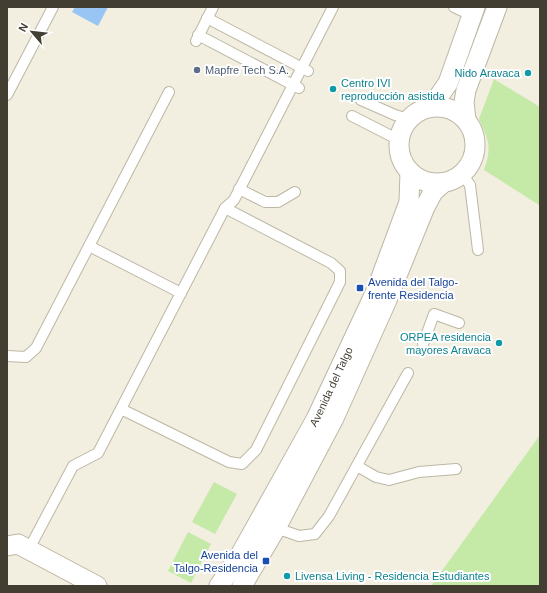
<svg xmlns="http://www.w3.org/2000/svg" width="547" height="593" font-family="Arial,sans-serif">
<style>
.green{fill:#c5e9a7}
.water{fill:#98c5f4}
.lines{fill:none;stroke-linecap:round;stroke-linejoin:round}
.lane-casing{stroke:#bdb7a4;stroke-width:12}
.street-casing{stroke:#bdb7a4;stroke-width:21}
.lane{stroke:#fff;stroke-width:10}
.street{stroke:#fff;stroke-width:19}
.service-dot{fill:#5c6f8a;stroke:#fff;stroke-width:1.5}
.culture-dot{fill:#0f9aa8;stroke:#fff;stroke-width:1.5}
.transit-dot{fill:#1a4fb4;stroke:#fff;stroke-width:1.5}
.labels{text-anchor:middle;stroke-width:4;stroke-linejoin:round;paint-order:stroke}
.service-label{font-size:11px;fill:#4e5e75;stroke:#fff;text-anchor:start}
.culture-label{font-size:11px;fill:#0d838f;stroke:#fff;text-anchor:end}
.transit-label{font-size:11px;fill:#164399;stroke:#fff;text-anchor:start}
.street-label{font-size:11px;fill:#433e32;stroke:#fff}
</style>
<rect width="100%" height="100%" fill="#f2efe1"/>
<g class="green">
<path d="M494 79 540 107V197L539 205 484 170C492 147 489 141 479 119Z"/>
<polygon points="540,435 540,586 431,586"/>
<polygon points="214,482 237,494 215,534 192,522"/>
<polygon points="188,532 211,544 191,583 168,571"/>
</g>
<polygon class="water" points="75,7 108,7 98,26 72,12"/>
<g class="lines">
<defs>
<g id="lane">
<polyline points="454,7 471,15"/>
<polyline points="207,18 308,71"/>
<polyline points="198,35 299,88"/>
<polyline points="196,41 213,7"/>
<polyline points="7,95 53,7"/>
<polyline points="361,100 395,115 409,119"/>
<polyline points="352,116 399,140"/>
<polyline points="462,174 470,185 478,250"/>
<polyline points="239,189 265,202 278,202 295,192"/>
<polyline points="89,246 181,293"/>
<polyline points="423,344 434,314 459,323"/>
<polyline points="7,356 26,357 36,348 169,92"/>
<polyline points="121,409 229,462 242,464 256,450 340,282 340,271 331,263 225,208"/>
<polyline points="357,466 376,477 389,480 419,472 456,469"/>
<polyline points="276,528 299,536 315,534 329,516 408,373"/>
<polyline points="29,549 73,466 98,453 225,208 234,200 333,7"/>
</g>
<g id="street">
<circle cx="437" cy="145" r="38"/>
<polyline points="429,107 439,96 448,83 475,7"/>
<polyline points="466,120 464,102 466,90 497,7"/>
<polyline points="7,546 18,544 97,586"/>
<path id="s1" d="M219 586 239 557 316 419 376 291 409 202 410 172"/>
<polyline points="242,586 276,528 334,418 387,300 425,207 433,192 443,183"/>
</g>
</defs>
<use href="#lane" class="lane-casing"/>
<use href="#street" class="street-casing"/>
<use href="#lane" class="lane"/>
<use href="#street" class="street"/>
</g>
<circle class="service-dot" cx="197" cy="70" r="4"/>
<g class="culture-dot">
<circle cx="528" cy="73" r="4"/>
<circle cx="333" cy="89" r="4"/>
<circle cx="499" cy="343" r="4"/>
<circle cx="287" cy="576" r="4"/>
</g>
<g class="transit-dot">
<rect x="356" y="284" width="8" height="8" rx="2"/>
<rect x="262" y="557" width="8" height="8" rx="2"/>
</g>
<g class="labels">
<g class="service-label">
<text x="205" y="74">Mapfre Tech S.A.</text>
</g>
<g class="culture-label">
<text x="520" y="77">Nido Aravaca</text>
<text x="341" y="87" text-anchor="start">Centro IVI<tspan x="341" dy="13">reproducción asistida</tspan></text>
<text x="491" y="341">ORPEA residencia<tspan x="491" dy="13">mayores Aravaca</tspan></text>
<text x="295" y="580" text-anchor="start">Livensa Living - Residencia Estudiantes</text>
</g>
<g class="transit-label">
<text x="368" y="286">Avenida del Talgo-<tspan x="368" dy="13">frente Residencia</tspan></text>
<text x="258" y="559" text-anchor="end">Avenida del<tspan x="258" dy="13">Talgo-Residencia</tspan></text>
</g>
<g class="street-label">
<text dy="4" stroke="none"><textPath href="#s1" startOffset="229">Avenida del Talgo</textPath></text>
</g>
</g>
<rect width="547" height="593" fill="none" stroke="#433e32" stroke-width="16"/>
<g transform="translate(32 32) rotate(298)" stroke="#ffffff" stroke-width="3" paint-order="stroke">
<path d="M0-3L7 15L0 10L-7 15Z" fill="#433e32"/>
<text y="-6" font-size="11" font-weight="bold" text-anchor="middle" fill="#433e32">N</text>
</g>
</svg>
